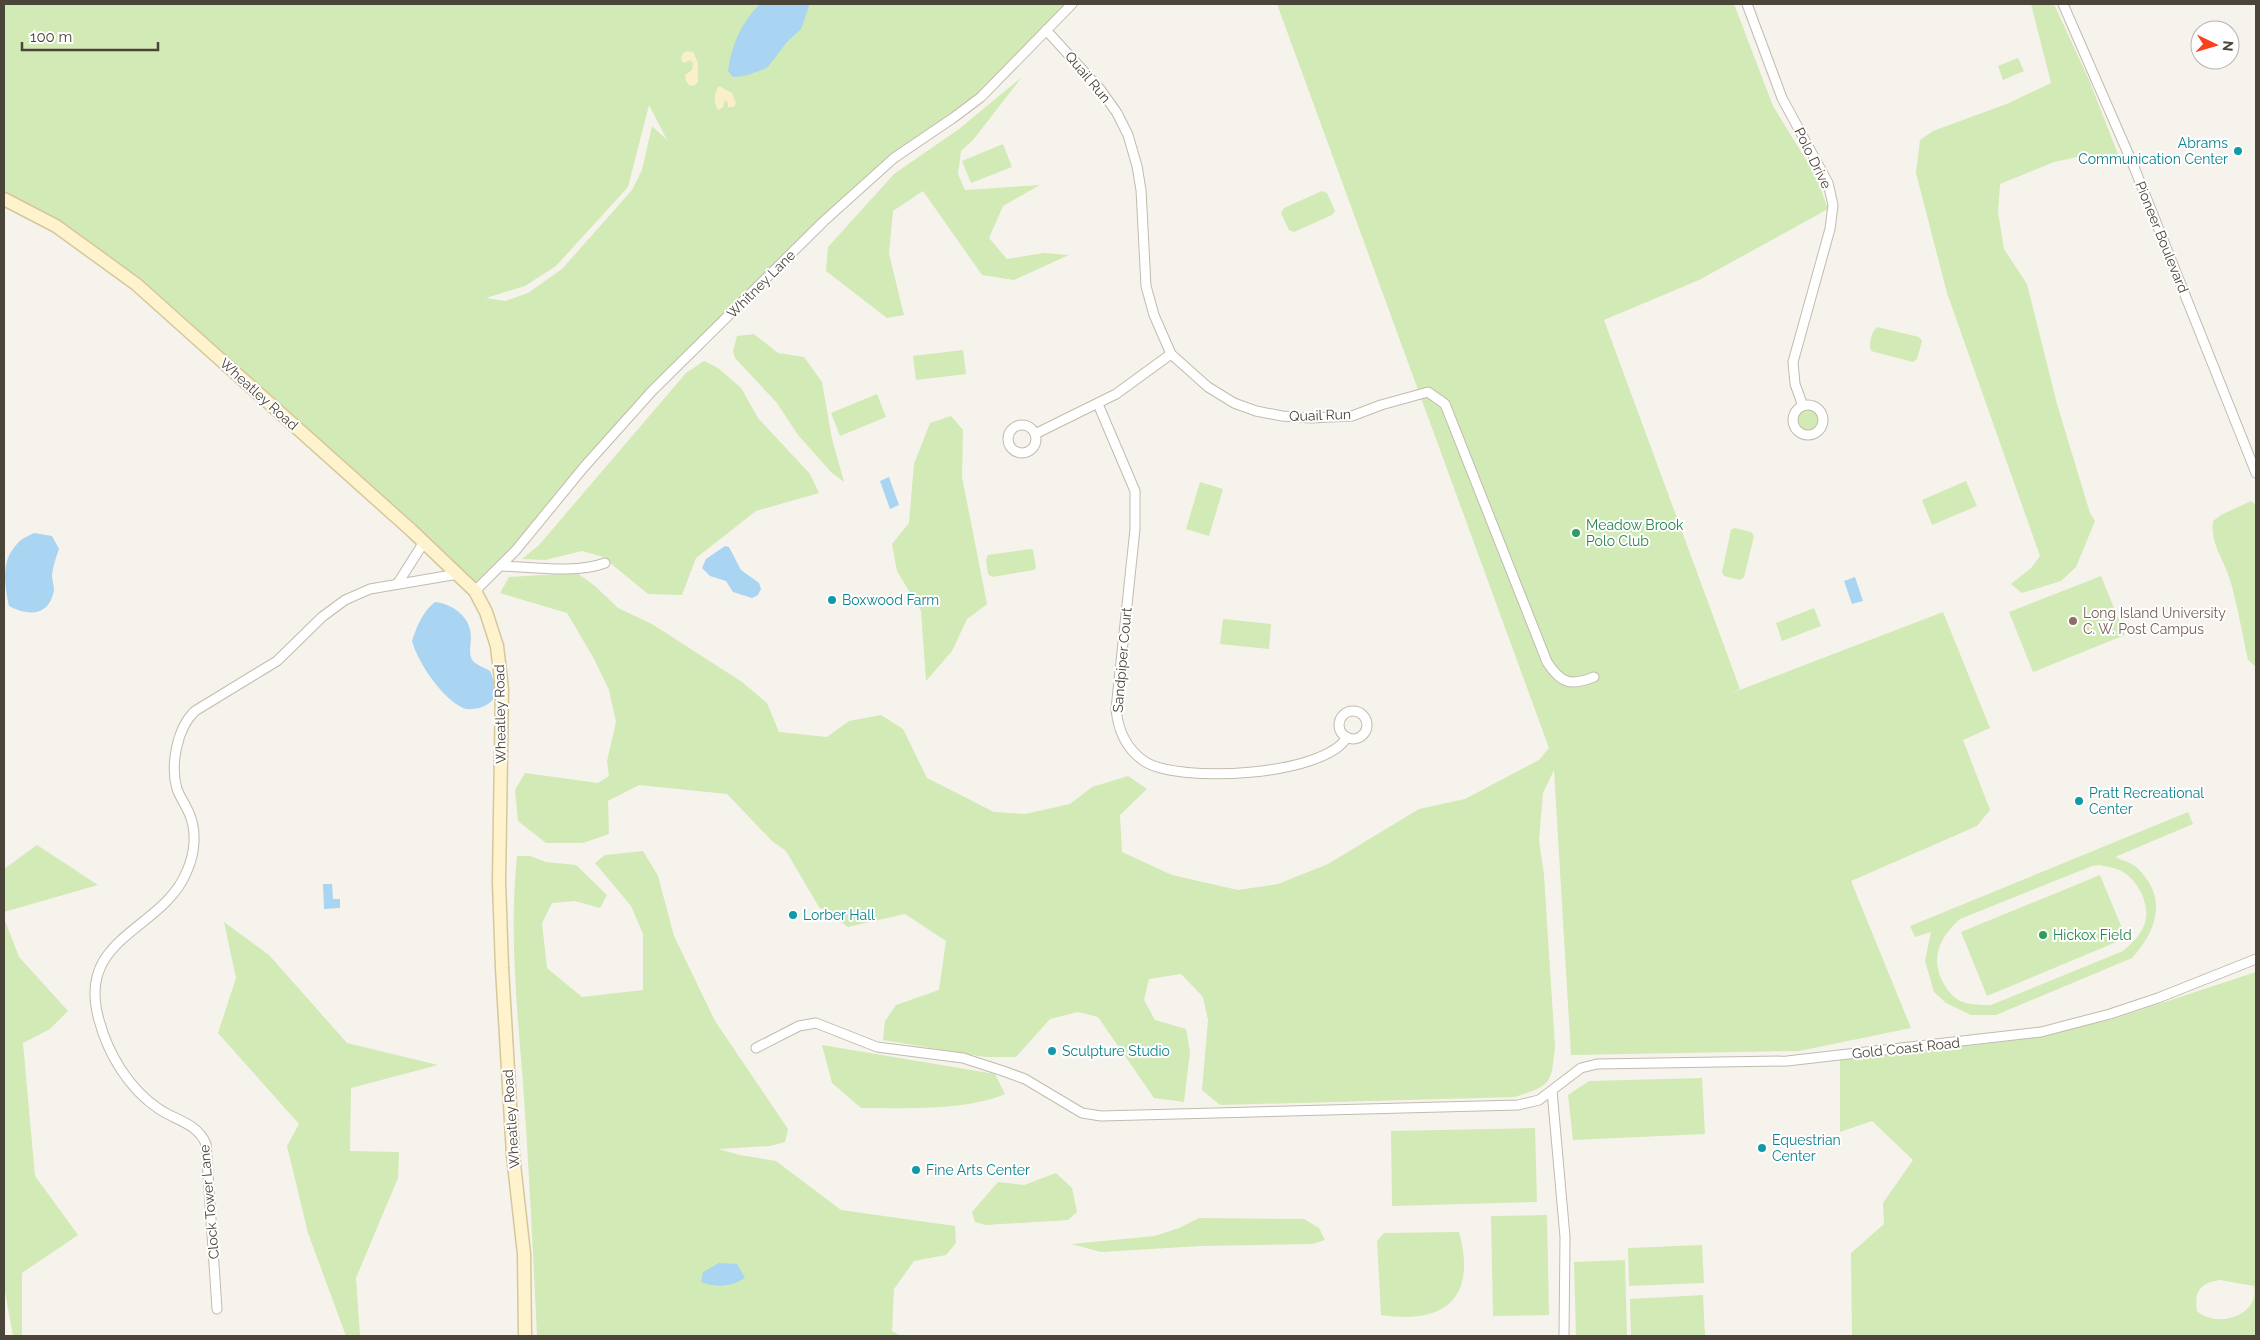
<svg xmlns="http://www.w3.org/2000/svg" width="2260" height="1340" font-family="Raleway,sans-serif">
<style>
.green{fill:#d2eab5;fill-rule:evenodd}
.sand{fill:#f9efc9}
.water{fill:#a9d4f2}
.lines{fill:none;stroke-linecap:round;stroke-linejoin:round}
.street-casing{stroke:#c2bbae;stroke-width:11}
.secondary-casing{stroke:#d6c79b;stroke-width:15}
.street{stroke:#fff;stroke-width:9}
.secondary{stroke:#fff3cd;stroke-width:12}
.culture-dot{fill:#0f9aa8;stroke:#fff;stroke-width:2}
.leisure-dot{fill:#2e9e5b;stroke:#fff;stroke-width:2}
.education-dot{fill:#8d6e63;stroke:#fff;stroke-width:2}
.labels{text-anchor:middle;stroke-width:4;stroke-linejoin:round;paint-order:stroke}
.street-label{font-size:14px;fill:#4b4439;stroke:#fff}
.culture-label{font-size:14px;fill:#0d838f;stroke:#fff;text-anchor:start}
.leisure-label{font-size:14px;fill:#27864d;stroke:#fff;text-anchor:start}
.education-label{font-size:14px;fill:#785e54;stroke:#fff;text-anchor:start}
</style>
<rect width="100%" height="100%" fill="#f6f3ec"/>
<g class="green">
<path d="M4 4H1072L981 97 894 158 652 391 475 591 136 284 4 199ZM649 105 667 140 652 126 642 170 632 190 562 269 528 293 505 301 486 298 525 286 556 266 628 187Z"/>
<path d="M1277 4H1734L1773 106 1816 176 1828 209 1699 280 1604 320 1740 689 1729 694 1943 612 1990 728 1963 740 1990 810 1977 826 1851 881 1911 1028 1799 1051 1571 1055 1554 770 1543 793 1539 840 1544 875 1555 1047C1551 1085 1551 1085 1515 1097L1220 1105 1202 1090 1208 1020 1203 997 1181 974 1149 979 1144 1000 1155 1020 1186 1029 1190 1052 1184 1102 1154 1098 1098 1017 1078 1012 1050 1019 1016 1057H985L883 1040 885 1021 896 1005 939 990 946 941 905 914 848 927 819 907 786 851 772 841 727 794 639 785 608 801 609 834 583 843H546L518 821 515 790 525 773 598 783 609 776 607 761 616 722 609 690 593 657 567 613 500 593 509 577 577 573 595 586 618 608 652 624 742 682 767 703 779 732 827 737 849 721 881 715 903 729 927 778 994 812 1025 814 1070 804 1092 787 1128 776 1147 789 1120 815 1122 852 1172 875 1238 890 1278 884 1328 864 1419 809 1465 799 1539 760 1549 748Z"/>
<polygon points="2031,4 2054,4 2089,80 2118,154 2107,163 2091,154 2054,162 2000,184 1998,212 2004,249 2027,284 2057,404 2090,513 2095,521 2076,567 2061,581 2022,593 2011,584 2031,568 2040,556 1947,293 1916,173 1920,140 1933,131 2009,103 2051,83"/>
<polygon points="2018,58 2024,71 2003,80 1998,66"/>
<polygon points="1022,77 973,140 961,151 958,174 965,190 1040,185 1003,206 989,238 1007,259 1044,253 1069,255 1014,280 982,275 923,191 893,211 889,254 904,315 887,318 826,271 828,247 894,174 959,129"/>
<polygon points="1003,144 1012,167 971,183 962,161"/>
<polygon points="1322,191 1327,193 1335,211 1332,215 1294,232 1289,230 1281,213 1284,208"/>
<path d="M1877 327 1919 337 1922 341 1917 359 1913 362 1871 351C1868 344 1872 331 1877 327Z"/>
<polygon points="754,334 778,353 804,357 822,382 832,439 844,482 831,472 798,435 777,403 735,358 733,351 737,336"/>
<polygon points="963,350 966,374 916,380 913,356"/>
<polygon points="704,361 718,368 741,388 758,418 810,474 819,493 756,511 696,558 682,595 648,594 603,557 582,551 545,560 522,559 539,545 686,373"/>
<polygon points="877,394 886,417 840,436 831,413"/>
<circle cx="1808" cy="420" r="13"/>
<polygon points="951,416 963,430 962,477 987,604 967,619 952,651 926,681 921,611 897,571 892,544 909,523 914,464 930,423"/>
<polygon points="1966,481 1977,506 1932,525 1922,500"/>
<polygon points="1200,482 1223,489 1209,536 1186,529"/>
<path d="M2251 501 2256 505V667L2248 660C2242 633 2238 606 2230 580 2224 559 2210 544 2213 521L2221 515Z"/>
<polygon points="1735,528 1751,532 1754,536 1744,577 1740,580 1724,576 1722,572 1731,530"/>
<polygon points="1030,549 1033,550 1036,567 1034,570 992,577 988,574 986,560 988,555"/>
<polygon points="2101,576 2125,635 2033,672 2009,612"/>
<polygon points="1814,608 1821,626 1782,641 1776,623"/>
<polygon points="1223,619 1271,624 1269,649 1220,644"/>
<path d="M2188 812 2193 824 2115 857C2121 860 2130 862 2136 867 2168 896 2158 930 2132 958L1996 1015H1971L1946 1003 1934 992 1925 961 1931 932 1915 937 1910 926ZM2100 865C2108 867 2119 868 2126 874 2140 884 2150 906 2145 923 2141 935 2132 943 2123 951L1991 1005C1980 1005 1969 1005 1960 1001 1953 997 1947 990 1944 984 1929 958 1940 937 1960 919L2092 866Z"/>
<polygon points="37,845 98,885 4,912 4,869"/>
<path d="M643 851 658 876 674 936 715 1021 788 1129 785 1142 770 1146 718 1149 740 1155 776 1161 841 1210 955 1226 956 1243 946 1255 914 1261 894 1289 892 1331 901 1336H537C533 1252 529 1167 523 1083 517 1008 509 932 517 856H530L546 862 576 865 607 895 600 908 575 901 552 903 542 923 547 968 582 997 643 990V934L631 906 595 863 605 855Z"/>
<polygon points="2100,875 2126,938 1987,996 1961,932"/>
<polygon points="4,918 19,957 68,1011 50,1029 23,1043 35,1176 78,1235 22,1273 22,1336 13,1336 4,1286"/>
<polygon points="224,922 269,955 347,1043 438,1065 351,1088 350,1151 399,1152 398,1178 356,1278 360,1336 346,1336 308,1233 287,1146 299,1124 218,1033 236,978"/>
<path d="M2256 972V1336H1852L1851 1253 1884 1224 1883 1203 1913 1160 1872 1121 1840 1132V1060L2009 1041 2041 1035 2110 1020ZM2220 1280 2254 1286C2260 1316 2216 1329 2197 1311 2194 1291 2200 1283 2220 1280Z"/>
<path d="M822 1045 995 1074 1005 1094C966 1111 904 1108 861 1108L832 1083Z"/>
<polygon points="1702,1078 1705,1134 1573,1140 1568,1095 1589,1081"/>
<polygon points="1535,1128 1537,1202 1392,1206 1391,1131"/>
<polygon points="1056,1173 1072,1188 1077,1212 1068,1220 985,1225 975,1222 972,1212 998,1182 1024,1185"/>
<polygon points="1547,1215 1549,1315 1493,1316 1491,1216"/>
<polygon points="1199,1218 1304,1219 1319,1228 1325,1240 1312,1244 1200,1246 1101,1252 1071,1244 1155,1236 1179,1228"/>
<path d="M1459 1232C1477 1297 1446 1325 1381 1315L1377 1241 1384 1233Z"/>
<polygon points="1702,1245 1704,1283 1629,1286 1628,1248"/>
<polygon points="1625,1260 1627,1336 1576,1336 1574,1262"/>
<polygon points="1703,1295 1705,1335 1631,1336 1630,1299"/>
</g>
<g class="sand">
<polygon points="687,51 693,52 698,63 698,82 694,86 689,85 686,81 685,75 692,70 693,63 690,60 684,63 681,60 682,54"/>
<path d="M719 86 732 93 736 103 734 107H728V103L725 100 723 107 718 110C713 103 714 91 719 86Z"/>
</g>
<g class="water">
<path d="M760 4H808L809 6 801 29 787 42 767 68 745 76 733 77 728 71C731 46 742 21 760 4Z"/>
<polygon points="889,477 899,505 890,509 880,481"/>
<path d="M34 533 52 536 59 549C56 557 53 566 52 575 52 580 54 585 54 590 49 617 28 616 9 606 5 585 0 562 17 544 21 539 28 536 34 533Z"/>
<polygon points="725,546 729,547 741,570 759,583 761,589 758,595 752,598 733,592 726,581 710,576 702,568 706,559"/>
<polygon points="1855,577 1863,601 1852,604 1844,581"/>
<path d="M435 602C454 604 471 618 471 637 471 644 468 655 473 661 477 665 485 668 490 671 498 689 499 702 479 708 473 709 468 710 463 708 442 698 418 663 412 641 416 628 423 611 435 602Z"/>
<polygon points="323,884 332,884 333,899 340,899 340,908 324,909"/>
<path d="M719 1263 737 1264 745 1278C730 1287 717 1288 701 1282L703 1272Z"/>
</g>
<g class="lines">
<defs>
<g id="street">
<polyline points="1747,4 1782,98 1828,183 1833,205 1830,229 1793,362 1795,384 1803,406"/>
<polyline points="2063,4 2134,167 2256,473"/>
<path d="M1046 30 1100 89 1117 113 1128 135 1137 166 1141 190 1146 286 1154 315 1171 354 1208 387 1234 403 1256 411 1282 416 1311 418 1352 416 1381 405 1428 392 1445 404 1547 662C1561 684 1571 686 1594 677"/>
<path d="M1098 404 1135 491V529L1116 709C1118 730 1125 748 1144 761 1178 784 1325 776 1347 737"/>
<circle cx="1808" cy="420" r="15"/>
<circle cx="1022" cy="439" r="14"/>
<polyline points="1035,434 1116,394 1171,354"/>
<path d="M502 566C532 567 576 574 605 563"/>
<polyline points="398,583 424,542"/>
<polyline points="475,591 516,550 584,467 652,391 824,221 894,158 953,118 981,97 1072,4"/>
<circle cx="1353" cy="725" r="14"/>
<polyline points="756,1048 799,1026 816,1023 877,1047 963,1058 1003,1071 1025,1079 1082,1113 1101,1116 1518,1105 1539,1100 1581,1068 1597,1064 1787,1061 2041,1032 2110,1014 2158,998 2256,959"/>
<polyline points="1552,1091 1565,1237 1564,1336"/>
<path d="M217 1309 206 1144C197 1123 177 1121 159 1109 129 1089 108 1054 99 1020 75 936 163 931 187 871 195 853 197 831 189 813 185 804 180 797 177 789 170 765 177 728 195 711L277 661 322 617 345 600 370 589 458 574"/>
</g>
<polyline id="secondary" points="4,199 56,226 136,284 411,530 475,591 486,612 497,646 502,689 499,882 502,968 513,1155 524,1254 525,1336"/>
</defs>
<use href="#street" class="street-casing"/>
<use href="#secondary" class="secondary-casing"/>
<use href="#street" class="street"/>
<use href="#secondary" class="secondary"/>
</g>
<g class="culture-dot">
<circle cx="2238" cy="151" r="5"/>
<circle cx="832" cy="600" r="5"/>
<circle cx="2079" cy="801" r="5"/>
<circle cx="793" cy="915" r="5"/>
<circle cx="1052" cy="1051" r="5"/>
<circle cx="1762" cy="1148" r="5"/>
<circle cx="916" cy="1170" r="5"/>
</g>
<g class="leisure-dot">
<circle cx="1576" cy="533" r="5"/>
<circle cx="2043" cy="935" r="5"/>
</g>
<circle class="education-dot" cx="2073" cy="621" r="5"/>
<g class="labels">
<g class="street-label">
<text transform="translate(1088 77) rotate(50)" y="5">Quail Run</text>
<text transform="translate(1813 158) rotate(64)" y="5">Polo Drive</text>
<text transform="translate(2162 237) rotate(68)" y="5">Pioneer Boulevard</text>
<text transform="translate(761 284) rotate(-45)" y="5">Whitney Lane</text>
<text transform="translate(259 394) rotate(42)" y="5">Wheatley Road</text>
<text transform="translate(1320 415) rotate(-2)" y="5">Quail Run</text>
<text transform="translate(1122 660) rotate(-85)" y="5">Sandpiper Court</text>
<text transform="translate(500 714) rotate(-91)" y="5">Wheatley Road</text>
<text transform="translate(1906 1048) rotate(-6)" y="5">Gold Coast Road</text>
<text transform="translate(511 1119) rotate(-94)" y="5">Wheatley Road</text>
<text transform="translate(209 1202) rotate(-95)" y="5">Clock Tower Lane</text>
</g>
<g class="culture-label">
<text x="2228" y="148" text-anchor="end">Abrams<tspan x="2228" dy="16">Communication Center</tspan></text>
<text x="842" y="605">Boxwood Farm</text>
<text x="2089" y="798">Pratt Recreational<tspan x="2089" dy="16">Center</tspan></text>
<text x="803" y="920">Lorber Hall</text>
<text x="1062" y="1056">Sculpture Studio</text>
<text x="1772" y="1145">Equestrian<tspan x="1772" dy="16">Center</tspan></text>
<text x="926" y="1175">Fine Arts Center</text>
</g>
<g class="leisure-label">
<text x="1586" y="530">Meadow Brook<tspan x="1586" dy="16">Polo Club</tspan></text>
<text x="2053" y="940">Hickox Field</text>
</g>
<g class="education-label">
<text x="2083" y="618">Long Island University<tspan x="2083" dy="16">C. W. Post Campus</tspan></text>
</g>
</g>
<rect width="2260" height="1340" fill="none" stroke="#4b4439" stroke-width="10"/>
<g transform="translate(2215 45) rotate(95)"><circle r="24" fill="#ffffff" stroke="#b7b4b0"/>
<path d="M0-4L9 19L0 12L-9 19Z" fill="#fc3f1d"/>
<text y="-8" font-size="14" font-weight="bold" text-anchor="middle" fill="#4b4439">N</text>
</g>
<path d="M22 42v8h136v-8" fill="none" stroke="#4b4439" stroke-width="2.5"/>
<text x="30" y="42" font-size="15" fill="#4b4439" stroke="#ffffff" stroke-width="4" paint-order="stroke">100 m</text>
</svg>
